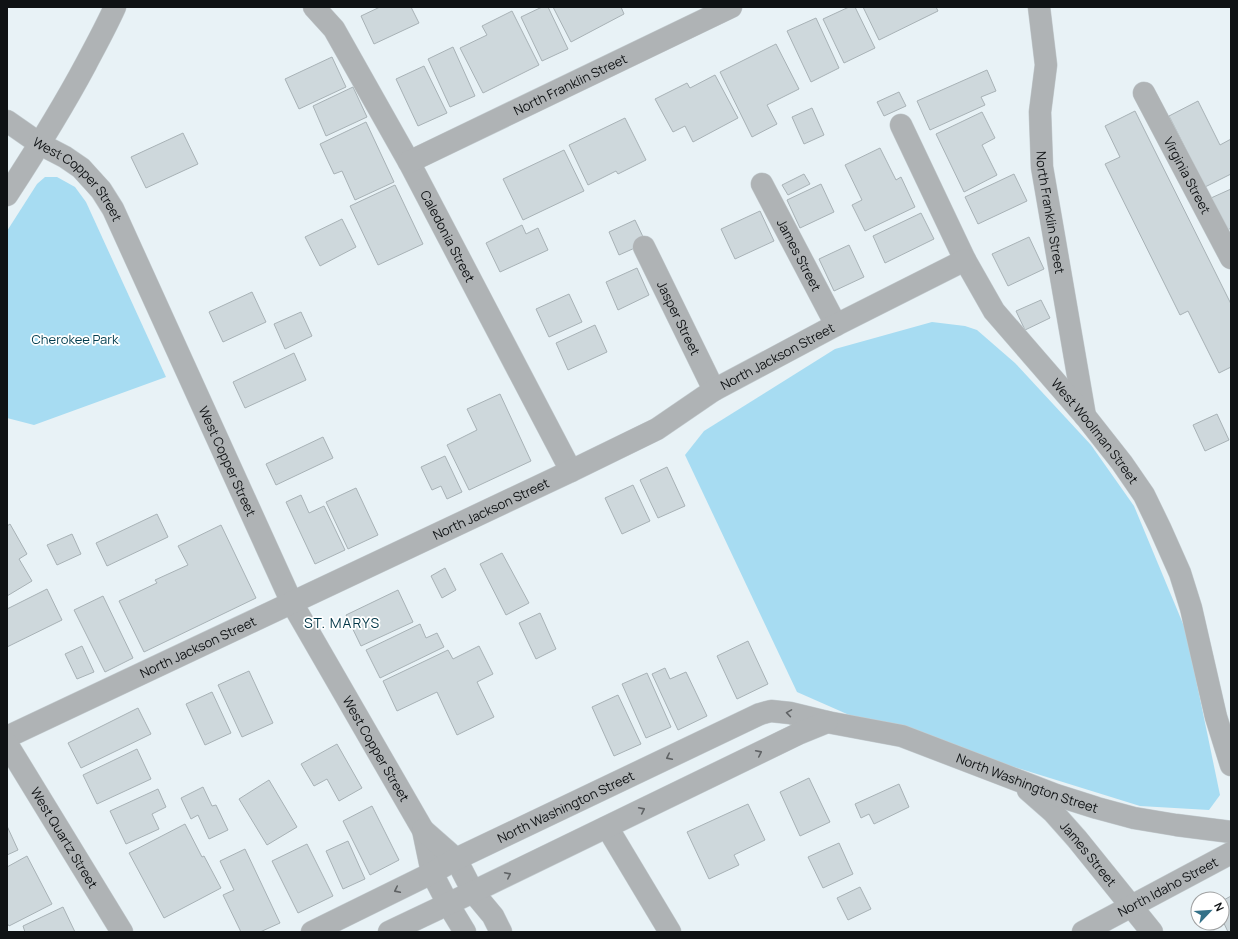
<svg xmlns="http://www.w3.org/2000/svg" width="1238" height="939" font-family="Manrope,sans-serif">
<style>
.green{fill:#a7dcf2}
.building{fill:#ced8dc;stroke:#a8b2b6}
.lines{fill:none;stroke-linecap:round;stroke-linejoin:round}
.minor-casing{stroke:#c5ced2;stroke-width:23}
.minor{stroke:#afb3b5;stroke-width:22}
.oneway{stroke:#5f6264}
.labels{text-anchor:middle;stroke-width:3.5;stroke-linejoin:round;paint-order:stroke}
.street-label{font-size:13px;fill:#0f1214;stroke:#fff}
.park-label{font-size:13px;fill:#003d4f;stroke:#fff}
.neighbourhood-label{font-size:14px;letter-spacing:1px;fill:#003546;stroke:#fff}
</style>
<rect width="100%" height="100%" fill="#e8f2f6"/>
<g class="green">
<polygon points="45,177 57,177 75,187 86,202 166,377 34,425 7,418 7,231 37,184"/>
<polygon points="932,322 965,326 977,330 1015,363 1091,445 1134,506 1186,631 1220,795 1209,810 1140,806 856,718 797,692 685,455 704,431 835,349"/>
</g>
<g class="building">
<polygon points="380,7 411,7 419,23 374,44 361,16"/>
<polygon points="542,7 548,7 568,49 542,61 521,17"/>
<polygon points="553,7 621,7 624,14 571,42"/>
<polygon points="849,7 855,7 875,48 844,63 823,19"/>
<polygon points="863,7 936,7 938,11 879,40"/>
<polygon points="512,11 539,65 483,93 460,48 487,35 482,26"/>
<polygon points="816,18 839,68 811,82 787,31"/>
<polygon points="776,44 799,89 767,105 777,124 752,137 720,72"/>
<polygon points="453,47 475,96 450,107 428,59"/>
<polygon points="332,57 346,87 299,109 285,79"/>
<polygon points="424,66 447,113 418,126 396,79"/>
<polygon points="987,70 996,91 981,97 985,105 930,130 917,101"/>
<polygon points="715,75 738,118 693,142 685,126 673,132 655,99 687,83 690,88"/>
<polygon points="353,87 367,117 326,136 313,106"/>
<polygon points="899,92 906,106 884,116 877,102"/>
<polygon points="1198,101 1220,145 1231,139 1231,174 1205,187 1169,116"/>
<polygon points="812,108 824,135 804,144 792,117"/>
<polygon points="1135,111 1231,304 1231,367 1219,373 1188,311 1180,315 1105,164 1120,157 1105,126"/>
<polygon points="982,112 995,138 982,145 997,175 964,192 936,134"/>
<polygon points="625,118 646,160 618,174 616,171 588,185 569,145"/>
<polygon points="366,122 394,182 355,200 342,171 334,174 320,144"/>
<polygon points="183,133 198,164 146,188 131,157"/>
<polygon points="880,148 896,180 901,177 915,207 865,231 852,205 862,200 845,165"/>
<polygon points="564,150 584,191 523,220 503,179"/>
<polygon points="804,174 810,184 788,195 782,185"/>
<polygon points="1014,174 1027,201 978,224 965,197"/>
<polygon points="821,184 834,212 800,228 787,200"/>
<polygon points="395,185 423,244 378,265 350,206"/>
<polygon points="1231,189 1231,228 1226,231 1211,198"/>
<polygon points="760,211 774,241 735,259 721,229"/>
<polygon points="921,213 934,239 885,263 873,236"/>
<polygon points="342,219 356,247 320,266 305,237"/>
<polygon points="635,220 646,243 619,255 609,232"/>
<polygon points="522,225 526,234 538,228 548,250 500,272 486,243"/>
<polygon points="1029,237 1044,269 1008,286 992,254"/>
<polygon points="849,245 864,277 834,291 819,259"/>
<polygon points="637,268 649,295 618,310 606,282"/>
<polygon points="252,292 266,322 223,342 209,312"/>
<polygon points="569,294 582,322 549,337 536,309"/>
<polygon points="1041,300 1050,318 1025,330 1016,311"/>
<polygon points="301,312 312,336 285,349 274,324"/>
<polygon points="595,325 607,352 568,370 556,343"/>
<polygon points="294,353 306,380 245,408 233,382"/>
<polygon points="500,394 531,461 469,490 447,445 477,430 467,409"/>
<polygon points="1217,414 1229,440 1205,451 1193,425"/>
<polygon points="323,437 333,458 276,485 266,464"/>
<polygon points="445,456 462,492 447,499 441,486 432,490 421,467"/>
<polygon points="667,467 685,506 658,518 640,480"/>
<polygon points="633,485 650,521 622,534 605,498"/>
<polygon points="356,488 378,535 348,549 326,502"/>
<polygon points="301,495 309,513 324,506 345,550 315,564 286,502"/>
<polygon points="157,514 168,537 107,566 96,543"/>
<polygon points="10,524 27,554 19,559 32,581 7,596 7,526"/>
<polygon points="221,525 256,598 144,652 119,601 157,583 155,580 188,565 178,546"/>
<polygon points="72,534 81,554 57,565 47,545"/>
<polygon points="502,553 529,603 506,615 480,564"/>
<polygon points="445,568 456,590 442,598 431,576"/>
<polygon points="47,589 62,620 7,647 7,609"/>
<polygon points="398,590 413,622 361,646 346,615"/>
<polygon points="103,596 133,658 105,672 74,610"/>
<polygon points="540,613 556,649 536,659 519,623"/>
<polygon points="420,624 426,638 437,633 444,647 380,678 366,650"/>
<polygon points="748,641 768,684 737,699 717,656"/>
<polygon points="82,646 94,672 77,679 65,654"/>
<polygon points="479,646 493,674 477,682 494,717 457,735 437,692 397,711 383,681 448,650 453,659"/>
<polygon points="665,668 670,679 686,672 707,716 678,730 652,674"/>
<polygon points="249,671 273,723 242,737 218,685"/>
<polygon points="647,673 671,727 646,738 622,684"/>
<polygon points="212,692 231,733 205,745 186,704"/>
<polygon points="618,695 641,744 614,756 592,707"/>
<polygon points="138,708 151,734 81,768 68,743"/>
<polygon points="337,744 362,788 339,801 327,779 314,786 301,764"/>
<polygon points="137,749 151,779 97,804 83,775"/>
<polygon points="809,778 830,822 800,836 780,792"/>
<polygon points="269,780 297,827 267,845 239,799"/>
<polygon points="899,784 909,807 874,824 869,814 861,818 855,804"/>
<polygon points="203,787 212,806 216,805 228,830 209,839 198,815 191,819 181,798"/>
<polygon points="158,789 166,807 152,814 159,829 126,844 110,811"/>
<polygon points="748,804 765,840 734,855 739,865 709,879 687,832"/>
<polygon points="372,806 399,860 370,875 343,821"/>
<polygon points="185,824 202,857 204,856 221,888 164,918 129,853"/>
<polygon points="7,826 18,850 7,855"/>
<polygon points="348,841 365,879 343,889 326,851"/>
<polygon points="839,843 853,874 823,888 808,857"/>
<polygon points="307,844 333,896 298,913 272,861"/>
<polygon points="245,849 280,923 260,932 241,932 223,895 234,890 220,861"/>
<polygon points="27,856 52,904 9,926 7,923 7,867"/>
<polygon points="860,887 871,909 848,920 837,898"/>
<polygon points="1231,896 1231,932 1228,932 1222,919 1222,901"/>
<polygon points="63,907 75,932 25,932 23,926"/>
</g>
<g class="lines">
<defs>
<g id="minor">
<path id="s1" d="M314 7 334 29 409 162 571 471"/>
<path id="s2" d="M1039 7 1046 65 1040 112 1042 167 1085 416"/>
<path id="s3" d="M1144 93 1231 258"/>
<path id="s4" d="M7 121 40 144 65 157 81 168 101 190 113 209 292 603 423 830 432 873 448 904 465 932"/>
<path id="s5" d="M901 125 965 260 994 311 1085 416 1122 463 1144 495 1160 528 1180 573 1191 608 1216 717 1231 765"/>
<path id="s6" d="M409 162 731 7"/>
<path id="s7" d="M762 184 836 325"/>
<path d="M7 195C35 152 62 109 86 64 96 45 106 27 115 7"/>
<path id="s8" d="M644 247 714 390"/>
<path id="s9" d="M7 737 571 471 657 429 714 390 836 325 965 260"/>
<path id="s10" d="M7 744 122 932"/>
<path id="s11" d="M1028 790 1053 812 1077 839 1152 932"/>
<polyline points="607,827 670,932"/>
<polyline points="423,830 456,859 473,892 493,916 501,932"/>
<path id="s12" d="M312 932 432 873 456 859 760 714 771 711 790 713 827 722 902 736 1056 795 1097 808 1134 818 1176 825 1231 832"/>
<polyline points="389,932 448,904 800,733 827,722"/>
<path id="s13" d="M1083 932 1231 853"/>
</g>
</defs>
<use href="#minor" class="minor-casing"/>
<use href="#minor" class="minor"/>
</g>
<defs><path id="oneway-chevron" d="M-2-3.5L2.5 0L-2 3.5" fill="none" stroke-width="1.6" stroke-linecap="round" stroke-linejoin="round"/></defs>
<g class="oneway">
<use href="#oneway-chevron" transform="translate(789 713) rotate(-171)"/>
<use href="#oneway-chevron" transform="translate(759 753) rotate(-26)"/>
<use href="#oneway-chevron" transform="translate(669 757) rotate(154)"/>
<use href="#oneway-chevron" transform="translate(642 810) rotate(-26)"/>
<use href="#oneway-chevron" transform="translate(508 875) rotate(-26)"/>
<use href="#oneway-chevron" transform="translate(397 890) rotate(154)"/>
</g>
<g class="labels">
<g class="street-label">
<text dy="5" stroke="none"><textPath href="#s6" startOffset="179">North Franklin Street</textPath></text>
<text dy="5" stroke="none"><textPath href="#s3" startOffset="93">Virginia Street</textPath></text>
<text dy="5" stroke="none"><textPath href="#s4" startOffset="93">West Copper Street</textPath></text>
<text dy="5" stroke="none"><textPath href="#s2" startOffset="207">North Franklin Street</textPath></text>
<text dy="5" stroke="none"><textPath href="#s1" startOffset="266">Caledonia Street</textPath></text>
<text dy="5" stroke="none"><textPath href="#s7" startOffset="80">James Street</textPath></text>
<text dy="5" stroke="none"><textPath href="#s8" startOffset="79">Jasper Street</textPath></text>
<text dy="5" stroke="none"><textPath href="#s9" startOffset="860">North Jackson Street</textPath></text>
<text dy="5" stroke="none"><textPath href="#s5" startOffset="365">West Woolman Street</textPath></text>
<text dy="5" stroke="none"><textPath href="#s4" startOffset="417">West Copper Street</textPath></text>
<text dy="5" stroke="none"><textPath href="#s9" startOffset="535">North Jackson Street</textPath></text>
<text dy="5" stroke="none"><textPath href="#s9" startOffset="211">North Jackson Street</textPath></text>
<text dy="5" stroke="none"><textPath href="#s4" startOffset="741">West Copper Street</textPath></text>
<text dy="5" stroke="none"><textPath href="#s12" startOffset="777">North Washington Street</textPath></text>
<text dy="5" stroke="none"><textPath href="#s12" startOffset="283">North Washington Street</textPath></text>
<text dy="5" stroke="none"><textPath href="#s10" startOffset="110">West Quartz Street</textPath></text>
<text dy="5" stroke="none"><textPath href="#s11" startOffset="88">James Street</textPath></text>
<text dy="5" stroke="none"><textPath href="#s13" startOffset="96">North Idaho Street</textPath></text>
</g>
<g class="park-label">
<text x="75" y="344">Cherokee Park</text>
</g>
<g class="neighbourhood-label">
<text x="342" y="628">ST. MARYS</text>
</g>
</g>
<rect width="1238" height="939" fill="none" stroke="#0f1214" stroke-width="16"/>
<g transform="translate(1210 911) rotate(65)"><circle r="19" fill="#ffffff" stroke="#9fa0a1"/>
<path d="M0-3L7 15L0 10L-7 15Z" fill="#347188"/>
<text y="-6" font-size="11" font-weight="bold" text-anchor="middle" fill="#0f1214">N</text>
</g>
</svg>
